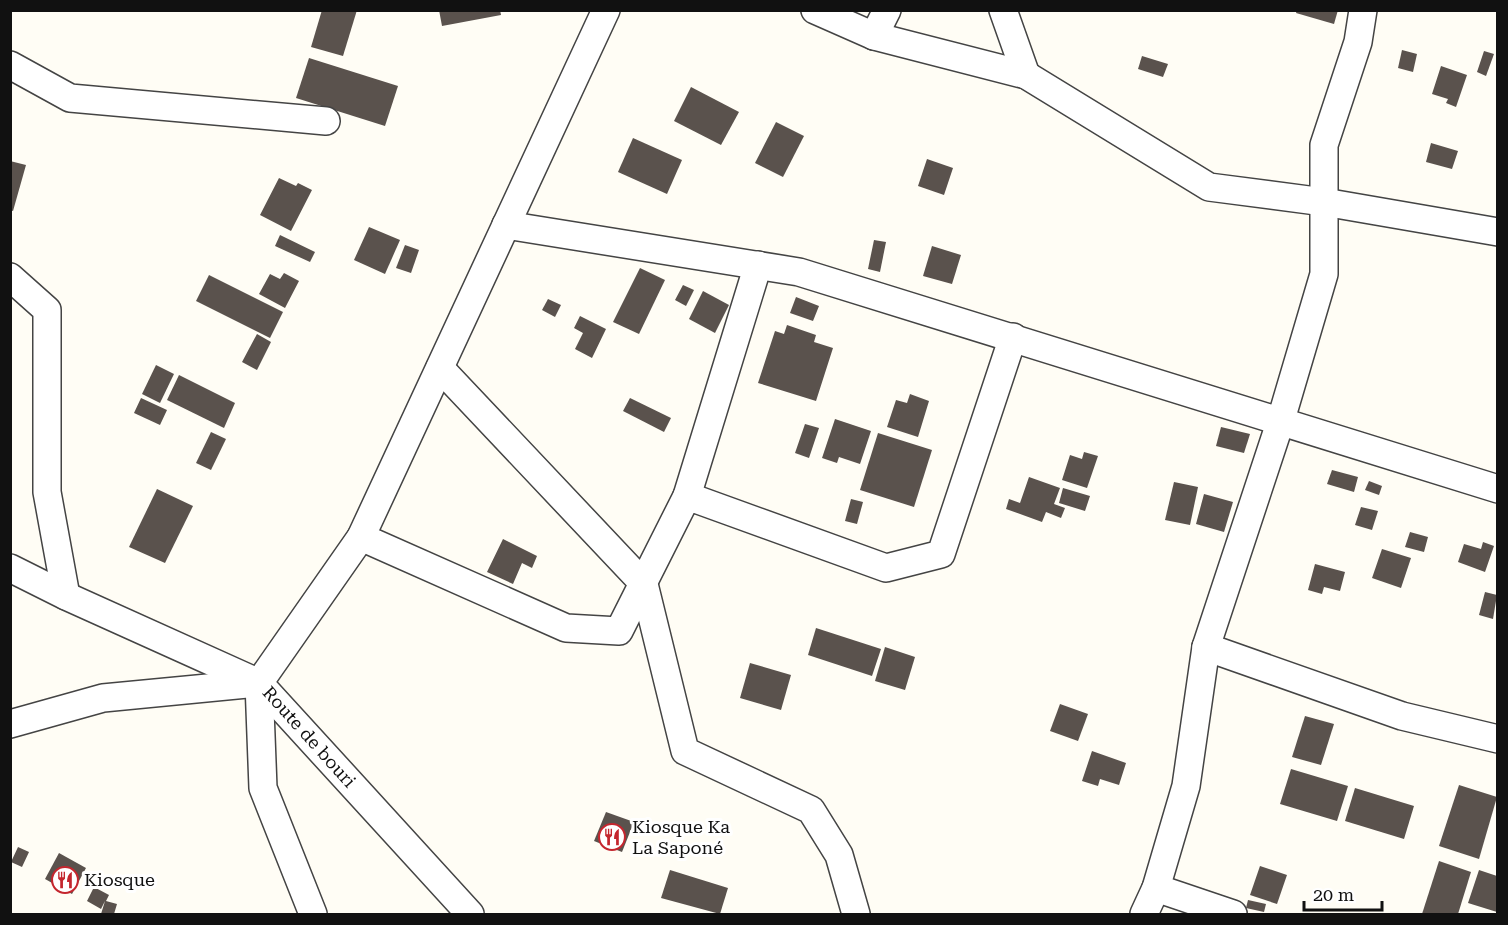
<svg xmlns="http://www.w3.org/2000/svg" width="1508" height="925" font-family="'Roboto Serif',serif">
<style>
.building{fill:#5a524d}
.lines{fill:none;stroke-linecap:round;stroke-linejoin:round}
.minor-casing{stroke:#444;stroke-width:30}
.minor{stroke:#fff;stroke-width:27}
.labels{text-anchor:middle;stroke-width:6;stroke-linejoin:round;paint-order:stroke}
.street-label{font-size:18px;fill:#111;stroke:#fff}
.poi-label{font-size:18px;fill:#111;stroke:#fff;text-anchor:start}
</style>
<rect width="100%" height="100%" fill="#fffdf5"/>
<g class="building">
<polygon points="322,10 357,10 343,56 311,47"/>
<polygon points="439,10 500,10 501,15 442,26"/>
<polygon points="1297,10 1338,10 1334,24 1296,13"/>
<polygon points="1402,50 1417,54 1413,72 1398,68"/>
<polygon points="1484,51 1494,54 1486,76 1477,72"/>
<polygon points="1142,56 1168,64 1163,77 1138,69"/>
<polygon points="309,58 398,86 385,126 296,98"/>
<polygon points="1441,66 1467,75 1456,107 1446,103 1448,99 1432,94"/>
<polygon points="691,87 739,112 721,145 674,121"/>
<polygon points="776,122 804,136 783,177 755,163"/>
<polygon points="633,138 682,160 667,194 618,172"/>
<polygon points="1431,143 1458,151 1452,169 1426,162"/>
<polygon points="927,159 953,168 944,195 918,186"/>
<polygon points="10,161 26,165 13,211 10,210"/>
<polygon points="279,178 296,186 298,183 312,190 291,231 260,215"/>
<polygon points="369,227 400,240 385,274 354,260"/>
<polygon points="280,235 315,252 310,262 275,246"/>
<polygon points="874,240 886,242 880,272 868,269"/>
<polygon points="405,245 419,250 411,273 396,268"/>
<polygon points="932,246 961,255 952,284 923,276"/>
<polygon points="640,268 665,280 639,334 613,322"/>
<polygon points="284,273 299,281 285,308 259,294 270,274 280,279"/>
<polygon points="209,275 283,312 270,338 196,301"/>
<polygon points="683,285 694,290 686,306 675,300"/>
<polygon points="703,291 729,305 715,333 689,319"/>
<polygon points="796,297 819,306 813,321 790,313"/>
<polygon points="548,299 561,305 555,317 542,310"/>
<polygon points="580,316 606,329 592,358 575,349 583,333 574,328"/>
<polygon points="787,325 816,335 814,342 833,348 816,401 758,383 775,331 784,334"/>
<polygon points="257,334 271,342 257,370 242,362"/>
<polygon points="156,365 174,374 160,403 142,394"/>
<polygon points="179,375 235,403 224,428 167,400"/>
<polygon points="910,394 929,401 918,437 887,427 896,400 907,403"/>
<polygon points="141,398 167,410 160,425 134,413"/>
<polygon points="630,398 671,418 664,432 623,411"/>
<polygon points="835,419 871,431 860,464 839,457 837,463 822,458"/>
<polygon points="805,424 819,428 809,458 795,453"/>
<polygon points="1221,427 1250,434 1244,453 1216,446"/>
<polygon points="211,432 226,439 211,470 196,463"/>
<polygon points="878,433 932,450 914,507 860,490"/>
<polygon points="1084,452 1098,456 1087,488 1062,480 1070,455 1082,459"/>
<polygon points="1332,470 1358,477 1354,492 1327,484"/>
<polygon points="1029,477 1060,488 1054,504 1065,508 1061,518 1046,512 1042,522 1006,509 1009,499 1020,503"/>
<polygon points="1369,481 1382,486 1379,495 1365,490"/>
<polygon points="1174,482 1198,487 1190,525 1165,520"/>
<polygon points="1063,488 1090,496 1085,511 1059,503"/>
<polygon points="157,489 193,506 165,563 129,547"/>
<polygon points="1204,494 1233,502 1224,532 1196,524"/>
<polygon points="851,499 863,502 857,524 845,521"/>
<polygon points="1361,507 1378,511 1372,530 1355,525"/>
<polygon points="1410,532 1428,537 1424,552 1405,547"/>
<polygon points="503,539 537,556 532,568 522,563 513,584 487,572"/>
<polygon points="1483,542 1494,546 1485,572 1458,562 1464,544 1481,549"/>
<polygon points="1382,549 1411,558 1401,588 1372,578"/>
<polygon points="1315,564 1345,572 1340,591 1324,587 1322,594 1308,590"/>
<polygon points="1485,592 1497,595 1493,619 1479,615"/>
<polygon points="816,628 881,649 872,676 808,655"/>
<polygon points="885,647 915,657 905,690 875,681"/>
<polygon points="750,663 791,675 781,710 740,698"/>
<polygon points="1060,704 1088,714 1078,741 1050,731"/>
<polygon points="1305,716 1334,724 1321,765 1292,757"/>
<polygon points="1092,751 1126,763 1119,785 1100,779 1098,786 1082,781"/>
<polygon points="1291,769 1348,786 1337,821 1280,804"/>
<polygon points="1459,785 1497,797 1479,859 1439,846"/>
<polygon points="1355,788 1414,806 1404,839 1345,821"/>
<polygon points="606,812 634,822 622,852 594,841"/>
<polygon points="18,847 29,852 22,867 11,862"/>
<polygon points="59,853 86,868 72,894 45,879"/>
<polygon points="1439,861 1471,872 1458,914 1422,914"/>
<polygon points="1260,866 1287,875 1277,904 1250,895"/>
<polygon points="670,870 728,888 720,914 661,898"/>
<polygon points="1479,870 1497,876 1497,912 1468,903"/>
<polygon points="94,887 109,895 106,901 117,904 114,914 101,914 105,901 101,909 87,901"/>
<polygon points="1248,900 1266,904 1264,912 1246,908"/>
</g>
<g class="lines">
<defs>
<g id="minor">
<polyline points="815,10 874,36 1026,75 1209,187 1324,202 1498,232"/>
<polyline points="1003,10 1026,75"/>
<polyline points="874,36 887,10"/>
<polyline points="10,65 70,98 326,121"/>
<polyline points="506,225 799,272 1498,489"/>
<polyline points="10,277 47,310 47,492 66,596"/>
<polyline points="440,368 644,584 685,751 811,810 839,855 856,914"/>
<polyline points="687,496 758,265"/>
<polyline points="361,537 566,628 619,631 687,496 886,568 941,554 1013,337"/>
<polyline points="10,568 66,596 259,683 470,914"/>
<polyline points="1206,647 1402,716 1498,739"/>
<polyline points="10,724 103,698 259,683"/>
<polyline points="1156,888 1233,914"/>
<polyline points="313,914 263,788 259,683 361,537 606,10"/>
<polyline points="1144,914 1156,888 1186,786 1206,647 1280,423 1324,274 1324,145 1358,42 1363,10"/>
</g>
</defs>
<use href="#minor" class="minor-casing"/>
<use href="#minor" class="minor"/>
</g>
<defs>
<symbol id="restaurant-ring" viewBox="-11 -11 22 22"><circle r="9.5" fill="#fff" stroke="#c4262e" stroke-width="1.5"/><path d="M-5-6h1v4h1v-4h1v4h1v-4h1v5L-1.5 .5V6h-2V.5L-5-1ZM5-6V6H3V1.5H1.5Q1.5-4 5-6Z" fill="#c4262e"/></symbol>
</defs>
<g fill-rule="evenodd">
<use href="#restaurant-ring" x="597" y="822" width="30" height="30"/>
<use href="#restaurant-ring" x="50" y="865" width="30" height="30"/>
</g>
<g class="labels">
<g class="street-label">
<text transform="translate(309 737) rotate(48)" y="6">Route de bouri</text>
</g>
<g class="poi-label">
<text x="632" y="833">Kiosque Ka<tspan x="632" dy="21">La Saponé</tspan></text>
<text x="84" y="886">Kiosque</text>
</g>
</g>
<rect width="1508" height="925" fill="none" stroke="#111111" stroke-width="24"/>
<path d="M1304 901v9h78v-9" fill="none" stroke="#111111" stroke-width="3"/>
<text x="1313" y="901" font-size="18" fill="#111111" stroke="#ffffff" stroke-width="4.5" paint-order="stroke">20 m</text>
</svg>
